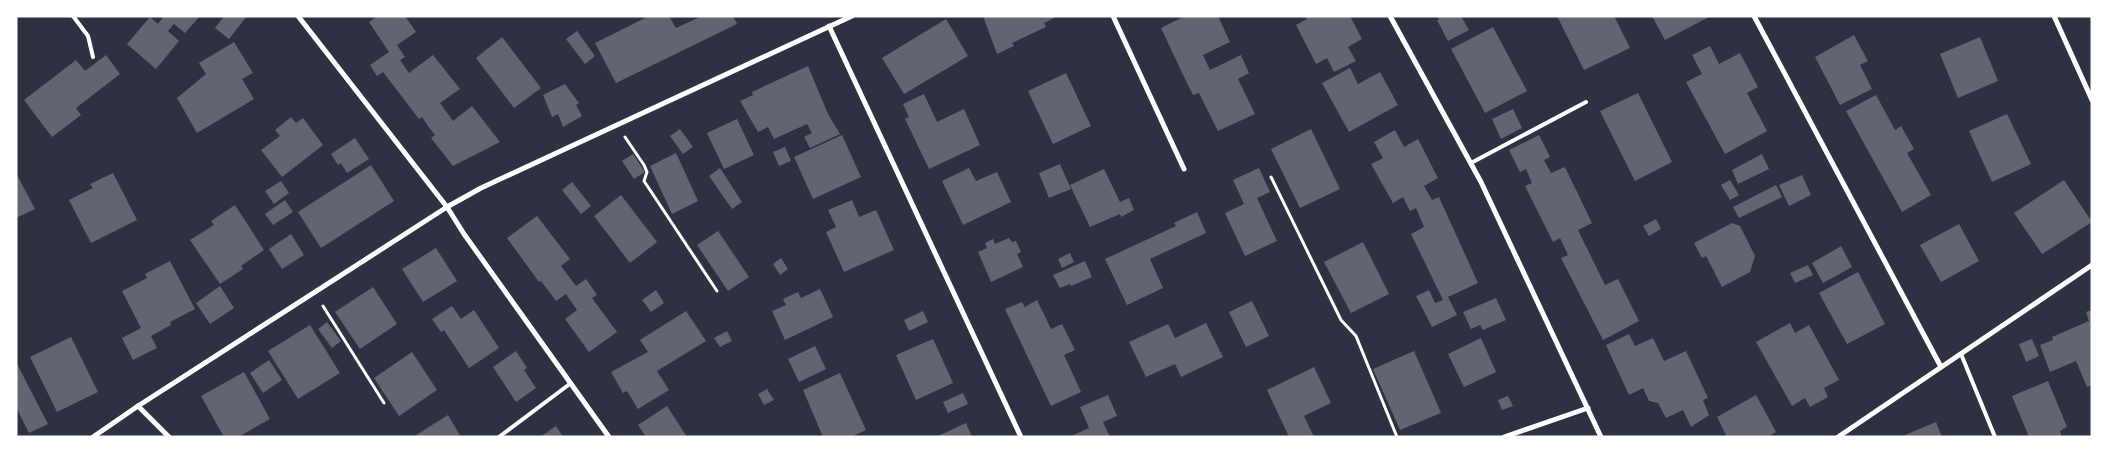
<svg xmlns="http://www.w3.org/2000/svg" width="2108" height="453" font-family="Ubuntu,sans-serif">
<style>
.building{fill:#626471}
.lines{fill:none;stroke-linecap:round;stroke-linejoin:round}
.path{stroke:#fff;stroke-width:3}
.service{stroke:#fff;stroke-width:4}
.minor{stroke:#fff;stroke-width:5}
</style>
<rect width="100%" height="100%" fill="#2d3142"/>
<g class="building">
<polygon points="164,16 200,16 185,33 174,24 168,31 179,41 156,69 127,44 150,17 158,24"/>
<polygon points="224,16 247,16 229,39 215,28"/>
<polygon points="377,16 405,16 416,32 397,45 405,57 400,60 409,73 433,55 460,89 440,103 453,121 472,106 500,142 453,166 431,138 435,135 428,126 422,117 419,119 383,72 377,76 370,65 389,52 369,22"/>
<polygon points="649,16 669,16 676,28 702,16 733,16 737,24 616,83 595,43"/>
<polygon points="983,16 1058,16 1044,23 1046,27 1012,43 1014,46 997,54"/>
<polygon points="1185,16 1218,16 1230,42 1203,55 1210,70 1241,55 1249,73 1238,79 1255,114 1218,131 1199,93 1193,95 1186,81 1161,28"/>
<polygon points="1305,16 1350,16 1362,39 1348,47 1356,61 1334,72 1327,58 1316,64 1296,25 1307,19"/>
<polygon points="1437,16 1461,16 1469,30 1448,41 1437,20 1439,20"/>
<polygon points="1557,16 1614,16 1630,48 1584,70"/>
<polygon points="1652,16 1711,16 1665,40"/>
<polygon points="946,19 968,56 904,94 882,58"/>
<polygon points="1493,27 1527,91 1485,113 1451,49"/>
<polygon points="577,31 595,56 585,64 566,39"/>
<polygon points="1854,35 1868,61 1860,65 1872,89 1840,105 1815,57"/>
<polygon points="502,37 541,88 514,108 476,58"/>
<polygon points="1980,37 1998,81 1958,98 1940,54"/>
<polygon points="234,42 253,73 242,79 254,99 197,133 177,98 206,74 199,63"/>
<polygon points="1710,46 1719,64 1740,53 1758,87 1747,93 1767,131 1725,154 1686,82 1702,74 1692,55"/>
<polygon points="106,55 120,74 76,108 81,115 52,137 24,100 76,60 85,71"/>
<polygon points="808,66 828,114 840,134 810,148 804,137 812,133 807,124 774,139 768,127 758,132 740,101 753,95 752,92"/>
<polygon points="1350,68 1358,84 1380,72 1398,105 1349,132 1322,83"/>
<polygon points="1066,73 1091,126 1053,144 1028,91"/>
<polygon points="565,84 579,103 576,105 582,116 563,127 558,114 552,117 543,95"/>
<polygon points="1638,93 1672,162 1635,181 1600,111"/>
<polygon points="924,94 937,122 964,109 980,145 929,169 905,119 909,117 903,104"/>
<polygon points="1876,95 1895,130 1901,126 1914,149 1907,153 1931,195 1902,212 1846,111"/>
<polygon points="1513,109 1522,128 1501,139 1492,119"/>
<polygon points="2007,114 2031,164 1992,182 1969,131"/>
<polygon points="291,117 296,123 303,118 323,145 282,177 261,150 280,136 275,130"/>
<polygon points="737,119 754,155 724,169 707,133"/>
<polygon points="680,129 693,147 683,154 670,136"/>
<polygon points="1311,129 1340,189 1300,208 1271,149"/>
<polygon points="1395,130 1404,147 1418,139 1438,178 1424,186 1432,200 1439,197 1478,283 1448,297 1457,315 1432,327 1416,296 1429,290 1435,303 1443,300 1411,234 1424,227 1416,208 1410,211 1403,197 1393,203 1371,164 1383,158 1374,142"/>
<polygon points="842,135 861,177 813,199 794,157"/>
<polygon points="1539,135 1550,157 1544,160 1551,173 1565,167 1592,223 1578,230 1605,285 1618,279 1639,321 1603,340 1561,258 1568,255 1560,238 1553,242 1525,186 1532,183 1526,169 1520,172 1509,150"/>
<polygon points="355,138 369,159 347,173 341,163 338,165 331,154"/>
<polygon points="785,147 791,161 779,166 773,152"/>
<polygon points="676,153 698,201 672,214 650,166"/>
<polygon points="633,154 645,172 634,179 622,161"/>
<polygon points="1762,154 1769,169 1738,184 1732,170"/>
<polygon points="1060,164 1071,189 1049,198 1039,173"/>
<polygon points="371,165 394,201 321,248 298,212"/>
<polygon points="720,168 742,202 732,209 709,176"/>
<polygon points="969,168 976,181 997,172 1011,202 963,225 942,181"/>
<polygon points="1259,168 1270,192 1257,198 1277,241 1245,256 1225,213 1244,204 1233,180"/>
<polygon points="1104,169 1120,202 1129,198 1134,210 1121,217 1120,214 1090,227 1070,185"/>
<polygon points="16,173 35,209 16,218"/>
<polygon points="113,173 137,220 91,243 69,200 93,188 90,184"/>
<polygon points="1802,175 1811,195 1789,206 1779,185"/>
<polygon points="1730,180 1739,195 1730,200 1721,185"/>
<polygon points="2064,180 2092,222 2042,254 2014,213"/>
<polygon points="281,181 289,193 274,204 265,191"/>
<polygon points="572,182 591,206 581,214 562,190"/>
<polygon points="1776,185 1782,197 1739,218 1733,207"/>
<polygon points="621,195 657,242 630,263 594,216"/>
<polygon points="285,200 293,212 273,225 265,214"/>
<polygon points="852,200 859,217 876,210 894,250 844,272 826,232 836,227 828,210"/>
<polygon points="235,205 264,250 241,266 243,269 220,284 190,240 214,225 211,221"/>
<polygon points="1197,212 1206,233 1150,259 1163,288 1127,305 1105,259 1176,226 1174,223"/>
<polygon points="537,216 570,259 561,266 576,286 586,279 597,295 592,298 617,332 589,352 565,319 577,310 566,294 556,301 541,281 539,282 507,238"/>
<polygon points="1656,219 1661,229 1649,236 1643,226"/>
<polygon points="1732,223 1740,226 1755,256 1750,272 1722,287 1706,256 1702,258 1694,243"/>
<polygon points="1959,224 1979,261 1941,282 1920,245"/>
<polygon points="718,231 749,277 728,291 697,245"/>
<polygon points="291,234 304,255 282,269 269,249"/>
<polygon points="1009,238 1012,242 1016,241 1021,252 1017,254 1023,267 991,282 978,252 987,248 985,243 993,239 995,244"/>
<polygon points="1363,242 1389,294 1351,313 1324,262"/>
<polygon points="1841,246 1852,267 1823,283 1812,263"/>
<polygon points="436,248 457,281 423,302 402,269"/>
<polygon points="1070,253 1074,262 1062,268 1058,259"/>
<polygon points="781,258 788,269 780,275 773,264"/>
<polygon points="170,261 195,309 170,322 171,325 151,336 157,348 133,360 122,338 141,328 122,291 147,278 145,274"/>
<polygon points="1085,261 1092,277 1071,286 1070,284 1060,288 1053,275"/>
<polygon points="1808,265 1813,275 1795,283 1790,273"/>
<polygon points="1858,272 1885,324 1847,344 1819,293"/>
<polygon points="220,286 234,308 210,324 196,303"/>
<polygon points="373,287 397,324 360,349 335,312"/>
<polygon points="820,289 833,317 785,340 772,311 786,305 783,299 798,292 801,298"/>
<polygon points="656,290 664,303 651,312 642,300"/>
<polygon points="1496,298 1506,320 1483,330 1480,325 1471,329 1463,312"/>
<polygon points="1037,300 1051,329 1062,324 1075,350 1064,355 1081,392 1051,406 1005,309 1022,302 1025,307"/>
<polygon points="1252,301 1269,336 1246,347 1229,312"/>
<polygon points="452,306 461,319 474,310 499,348 469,368 444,330 441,332 432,319"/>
<polygon points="2092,310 2092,385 2087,387 2076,361 2050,372 2040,345 2053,340 2052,337 2089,321 2086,312"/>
<polygon points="686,311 706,341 657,371 669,390 638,409 627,391 623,393 611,372 648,352 640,340"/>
<polygon points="923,311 928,322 909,331 904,320"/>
<polygon points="327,322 341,341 332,348 318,329"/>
<polygon points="1206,323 1223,357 1181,377 1175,364 1146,377 1129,342 1168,324 1175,338"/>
<polygon points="1790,323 1795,333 1809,325 1839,380 1824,388 1828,397 1810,407 1805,398 1792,406 1756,342"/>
<polygon points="310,325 340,373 298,399 268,351"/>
<polygon points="727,331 732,341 720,347 714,338"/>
<polygon points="1629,334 1635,346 1653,338 1664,361 1686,351 1708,398 1703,400 1709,415 1691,427 1683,410 1666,418 1658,403 1649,401 1643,388 1629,395 1606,345"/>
<polygon points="71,337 98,392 57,412 30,357"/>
<polygon points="1481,338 1496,372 1464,387 1448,354"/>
<polygon points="933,339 953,383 916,400 896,355"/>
<polygon points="2032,339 2039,356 2026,362 2019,344"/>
<polygon points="815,346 826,369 799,382 788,359"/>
<polygon points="516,351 527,368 524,370 536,388 516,402 493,367"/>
<polygon points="1414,351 1441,413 1400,430 1373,369"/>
<polygon points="412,352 437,390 399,416 374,378"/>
<polygon points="269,360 282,380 263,393 250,373"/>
<polygon points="16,362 48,424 29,433 16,407"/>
<polygon points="1314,367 1331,403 1304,416 1314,437 1289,437 1267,390"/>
<polygon points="244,372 270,419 238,437 224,437 201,396"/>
<polygon points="840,373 866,430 851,437 823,437 803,390"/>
<polygon points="2048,381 2067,427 2060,431 2062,437 2029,437 2012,396"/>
<polygon points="767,389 774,400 764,405 758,394"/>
<polygon points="963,393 968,404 948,413 943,402"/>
<polygon points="1108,395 1117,416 1103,422 1110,437 1069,437 1089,428 1080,407"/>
<polygon points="1756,395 1776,432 1768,437 1727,437 1717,417"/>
<polygon points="1508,396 1513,406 1502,410 1498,400"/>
<polygon points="667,406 687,437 646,437 638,425"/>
<polygon points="448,415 461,437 413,437"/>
<polygon points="1936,422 1942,437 1905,437 1905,435"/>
<polygon points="966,423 972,437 936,437"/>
<polygon points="556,426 563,437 540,437"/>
</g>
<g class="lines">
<g class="path">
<polyline points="625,137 644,165 647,172 644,181 717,291"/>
<polyline points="1271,177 1341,320 1356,336 1397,437"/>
<polyline points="323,306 384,403"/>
</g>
<g class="service">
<polyline points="73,16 88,36 93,57"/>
<polyline points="1471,163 1586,102"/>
<polyline points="1961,354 1995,437"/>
<polyline points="499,437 571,383"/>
</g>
<g class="minor">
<polyline points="298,16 447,207 464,234 609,437"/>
<polyline points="1113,16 1184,169"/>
<polyline points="1390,16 1481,182 1601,437"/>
<polyline points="1754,16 1941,367"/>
<polyline points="2054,16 2092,100"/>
<polyline points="829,26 1021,437"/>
<polyline points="138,406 169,437"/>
<polyline points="93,437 138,406 447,207 481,188 852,16"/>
<polyline points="1504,437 1588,408"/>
<polyline points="1838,437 2092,265"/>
</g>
</g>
<rect width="2108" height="453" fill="none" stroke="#ffffff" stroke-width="35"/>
</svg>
